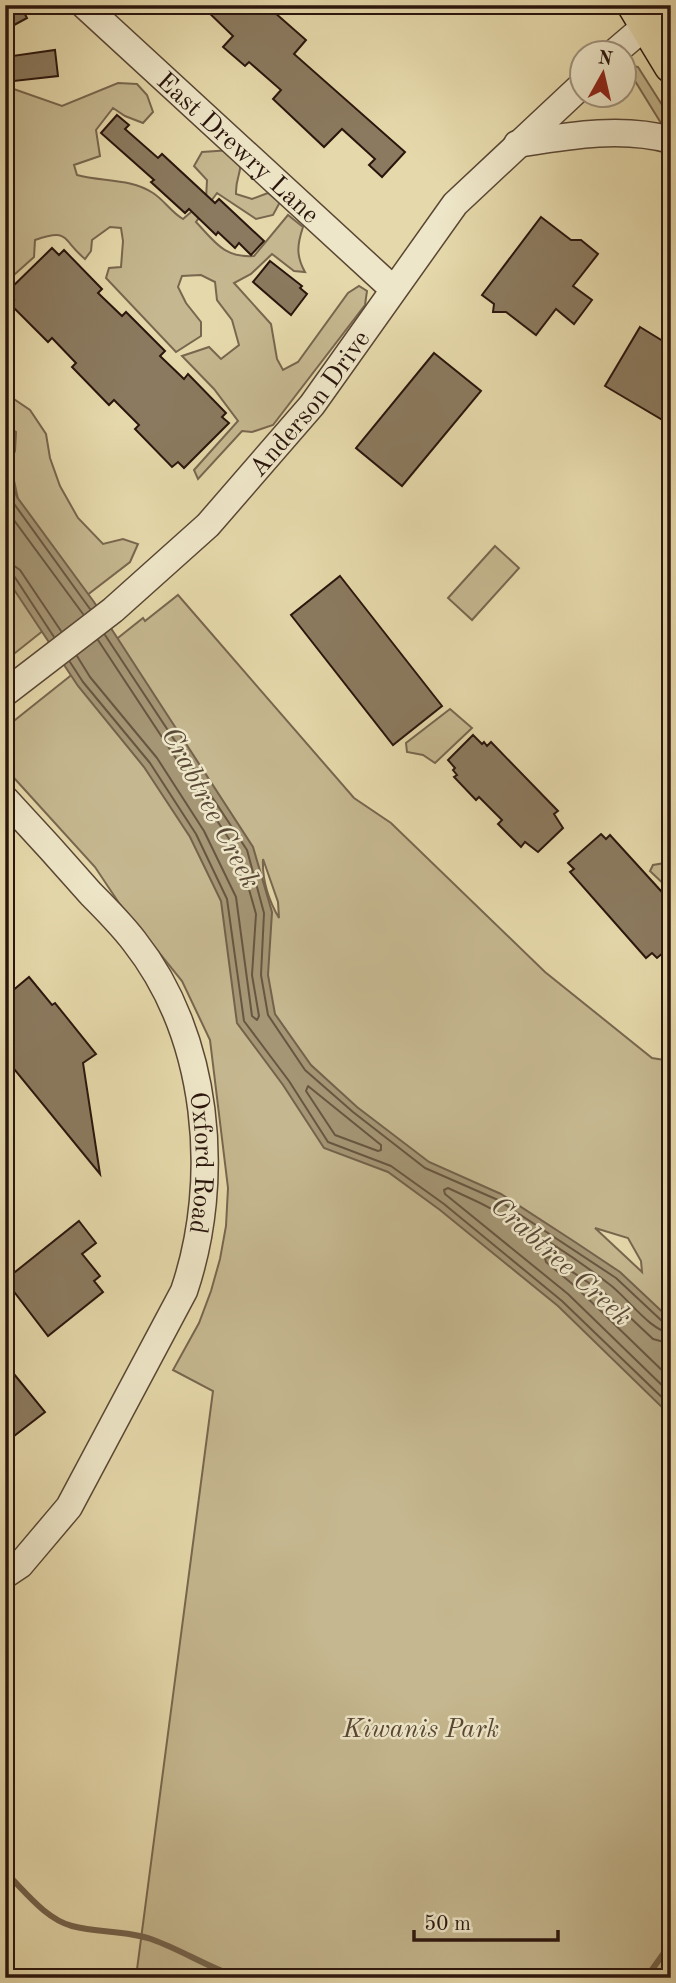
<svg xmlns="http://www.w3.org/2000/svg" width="676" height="1983" font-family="'Old Standard TT',serif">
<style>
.green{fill:#c5b78f;stroke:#78664e;stroke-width:2;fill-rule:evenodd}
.water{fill:#a59675;stroke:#74624b;stroke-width:2}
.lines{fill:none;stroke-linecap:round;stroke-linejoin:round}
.shore{stroke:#685641;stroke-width:2}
.stream{stroke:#74624b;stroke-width:6}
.building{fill:#8b7a5f;stroke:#2a150d;stroke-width:2}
.minor-casing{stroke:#594634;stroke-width:29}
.major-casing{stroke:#2a150d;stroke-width:36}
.minor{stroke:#eee6c8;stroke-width:26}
.major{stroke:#e5d8aa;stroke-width:33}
.labels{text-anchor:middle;stroke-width:5;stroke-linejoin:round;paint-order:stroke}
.street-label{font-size:26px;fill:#2a150d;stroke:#eee6c8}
.park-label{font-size:26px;font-style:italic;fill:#584634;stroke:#eee6c8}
.water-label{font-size:28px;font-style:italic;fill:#5b4937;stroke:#eee6c8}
</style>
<rect width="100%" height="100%" fill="#e5d8aa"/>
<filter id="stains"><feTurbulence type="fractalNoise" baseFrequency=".00286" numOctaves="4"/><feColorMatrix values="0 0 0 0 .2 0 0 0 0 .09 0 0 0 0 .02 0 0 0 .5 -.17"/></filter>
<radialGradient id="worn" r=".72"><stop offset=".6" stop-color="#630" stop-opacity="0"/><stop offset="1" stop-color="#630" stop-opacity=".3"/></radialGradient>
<g class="green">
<polygon points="631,65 638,67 671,119 671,131 664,128 627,68"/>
<path d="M118 83 137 84 147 95 153 112 143 123 125 116 113 108 96 130 100 156 74 165 77 175C102 182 130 178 153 193 164 200 171 212 183 219L206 199 207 180 194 166 202 152 231 150C249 169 235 171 236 194L252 199 268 193 280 202 273 215 256 219 217 193 196 222C215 242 224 258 254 256L288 215 303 227C297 245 296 256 305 272L294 271 272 254 251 274 234 283 271 324 277 359 283 370 298 362 348 293 359 286 367 291 365 305 273 425 252 432 242 431 198 479 194 470 238 421 214 389 182 356 209 347 221 359 239 345 232 320 217 300 215 282 201 275 182 276 178 287 186 303 201 322V336L176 352 106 278 109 268 121 267 123 241 121 228 110 227 92 240 91 251 85 259C61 239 70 228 35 240L34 257 5 283V86L62 106Z"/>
<polygon points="5,393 30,410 46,434 50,458 60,486 78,518 103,544 123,539 138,544 130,562 82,599 21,513 10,462 15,451 16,432 5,424"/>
<polygon points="5,519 64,614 5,661"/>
<polygon points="495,546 519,568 472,620 448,598"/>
<path d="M178 595 354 798 391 823 545 972 652 1058 671 1061V1978L136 1977 213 1391 173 1370 199 1323 211 1291 220 1259 226 1226 228 1188 210 1040 182 981 119 903 95 867 5 768V728L143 618 145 621ZM263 859 278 902 279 918C268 899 262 881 263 859ZM595 1228 628 1238 641 1261 642 1272Z"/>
<polygon points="450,709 472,728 435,763 423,755 407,752 406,743"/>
<polygon points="671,862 671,891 650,871 653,865"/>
</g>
<polygon class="water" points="5,466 17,497 94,602 253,847 272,912 268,975 275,1014 311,1065 357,1107 429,1162 501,1194 575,1242 620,1272 671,1320 671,1416 558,1306 440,1210 388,1172 324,1148 283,1085 237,1023 221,901 190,837 144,767 78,686 5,576"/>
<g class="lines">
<g class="shore">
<polyline points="5,486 12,501 90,609"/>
<polyline points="5,508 83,614"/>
<polyline points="5,564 13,565 20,570 61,631"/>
<polyline points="5,573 14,576 54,637"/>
<polyline points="105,635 247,850 264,913 261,975 268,1015 305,1070 353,1112 425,1168 498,1200 616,1278 663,1322 671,1324"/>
<polyline points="77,656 90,677 157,758 204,831 236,897 252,1016 257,1020 259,1016 252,975 256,914 239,854 98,640"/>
<polyline points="70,662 83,682 150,763 196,834 227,899 244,1021 289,1081 328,1142 391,1166 444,1204 562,1301 671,1406"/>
<polygon points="308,1086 381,1145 381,1150 378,1151 335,1135 306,1091"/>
<path d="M671 1333C651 1332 626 1296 609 1284 560 1246 505 1213 448 1188L444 1190 445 1194 568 1294 671 1394"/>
<polyline points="671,1344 653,1339 604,1293 550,1257 545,1258 546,1262 576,1287 671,1379"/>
</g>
<g class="stream">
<path d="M5 1872C24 1890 45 1919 72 1926 98 1933 125 1930 151 1939 182 1950 209 1968 240 1978"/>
<polyline points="646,1978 671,1943"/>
</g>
</g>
<g class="building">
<polygon points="5,5 20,5 27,18 5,30"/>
<polygon points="201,5 266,5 306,40 294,54 405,152 382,177 369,165 375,159 342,129 324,147 273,99 281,90 249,62 245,66 223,47 233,36"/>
<polygon points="55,50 58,76 5,82 5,57"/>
<polygon points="117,115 129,125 125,129 158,158 162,154 215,203 219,199 264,241 251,255 239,243 235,248 218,232 216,235 189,209 185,213 151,182 154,180 101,133"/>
<polygon points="541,217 571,240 581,240 598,254 573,286 592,300 574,324 556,309 536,335 506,312 493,312 494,304 482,295"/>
<polygon points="52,248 59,255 64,250 102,289 98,293 122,316 126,312 165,351 160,356 184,379 188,374 226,413 222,417 229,423 184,468 178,462 172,467 135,429 139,425 114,400 109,405 72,367 76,363 52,338 48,342 10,304 14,300 6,293"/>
<polygon points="270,261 302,286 300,288 307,294 291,315 253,282"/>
<polygon points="640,327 671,346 671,425 605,386"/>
<polygon points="434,353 481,391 402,486 356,448"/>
<polygon points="340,576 442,706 393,745 291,615"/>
<polygon points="473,735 482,744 484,742 487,746 491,742 558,811 554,814 563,828 538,852 525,842 521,847 498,824 502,820 479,797 476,800 454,777 457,775 453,770 455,768 448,760"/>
<polygon points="601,834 606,839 610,835 671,902 671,946 657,958 652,953 646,958 570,872 574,869 568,863"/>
<polygon points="29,977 52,1005 55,1003 96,1054 83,1063 100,1174 5,1058 5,997"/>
<polygon points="79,1221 96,1243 82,1254 100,1276 94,1281 103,1292 48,1336 5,1280"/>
<polygon points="5,1363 45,1412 5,1443"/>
</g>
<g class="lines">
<defs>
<g id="minor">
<path id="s1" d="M84 5 393 289"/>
<polyline points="615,52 670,5"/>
<path d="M517 144C567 136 621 126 671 140"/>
<path id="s2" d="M5 693 113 610 208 525 312 405 455 204 582 85"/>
<path id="s3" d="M5 799C34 830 63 862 91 894 106 909 121 924 134 941 209 1036 222 1179 184 1291L69 1507 20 1565 5 1575"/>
</g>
<polyline id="major" points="634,5 671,66"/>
</defs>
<use href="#minor" class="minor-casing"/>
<use href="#major" class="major-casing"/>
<use href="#minor" class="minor"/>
<use href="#major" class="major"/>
</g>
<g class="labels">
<g class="street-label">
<text dy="9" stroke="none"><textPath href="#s1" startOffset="210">East Drewry Lane</textPath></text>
<text dy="9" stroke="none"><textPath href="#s2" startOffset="422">Anderson Drive</textPath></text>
<text dy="9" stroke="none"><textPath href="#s3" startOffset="429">Oxford Road</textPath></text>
</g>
<g class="park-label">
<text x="421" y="1737">Kiwanis Park</text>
</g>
<g class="water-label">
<text transform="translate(212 807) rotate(62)" y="10">Crabtree Creek</text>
<text transform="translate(562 1260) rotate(42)" y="10">Crabtree Creek</text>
</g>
</g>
<rect width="676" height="1983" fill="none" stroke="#e5d8aa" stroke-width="28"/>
<rect x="7" y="7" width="662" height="1969" fill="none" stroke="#2a150d" stroke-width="3.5"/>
<rect x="14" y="14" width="648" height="1955" fill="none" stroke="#2a150d" stroke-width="2"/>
<g transform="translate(603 74) rotate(8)"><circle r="33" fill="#eee6c8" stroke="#a0927d" stroke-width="2"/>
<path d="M0-5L12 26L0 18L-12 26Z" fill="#8f2418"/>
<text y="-10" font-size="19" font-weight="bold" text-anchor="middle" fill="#2a150d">N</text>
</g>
<path d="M414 1930v10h144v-10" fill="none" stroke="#2a150d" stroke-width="3.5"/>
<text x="424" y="1930" font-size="21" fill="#2a150d" stroke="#eee6c8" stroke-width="5" paint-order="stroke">50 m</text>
<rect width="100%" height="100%" filter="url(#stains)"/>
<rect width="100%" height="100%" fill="url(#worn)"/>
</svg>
